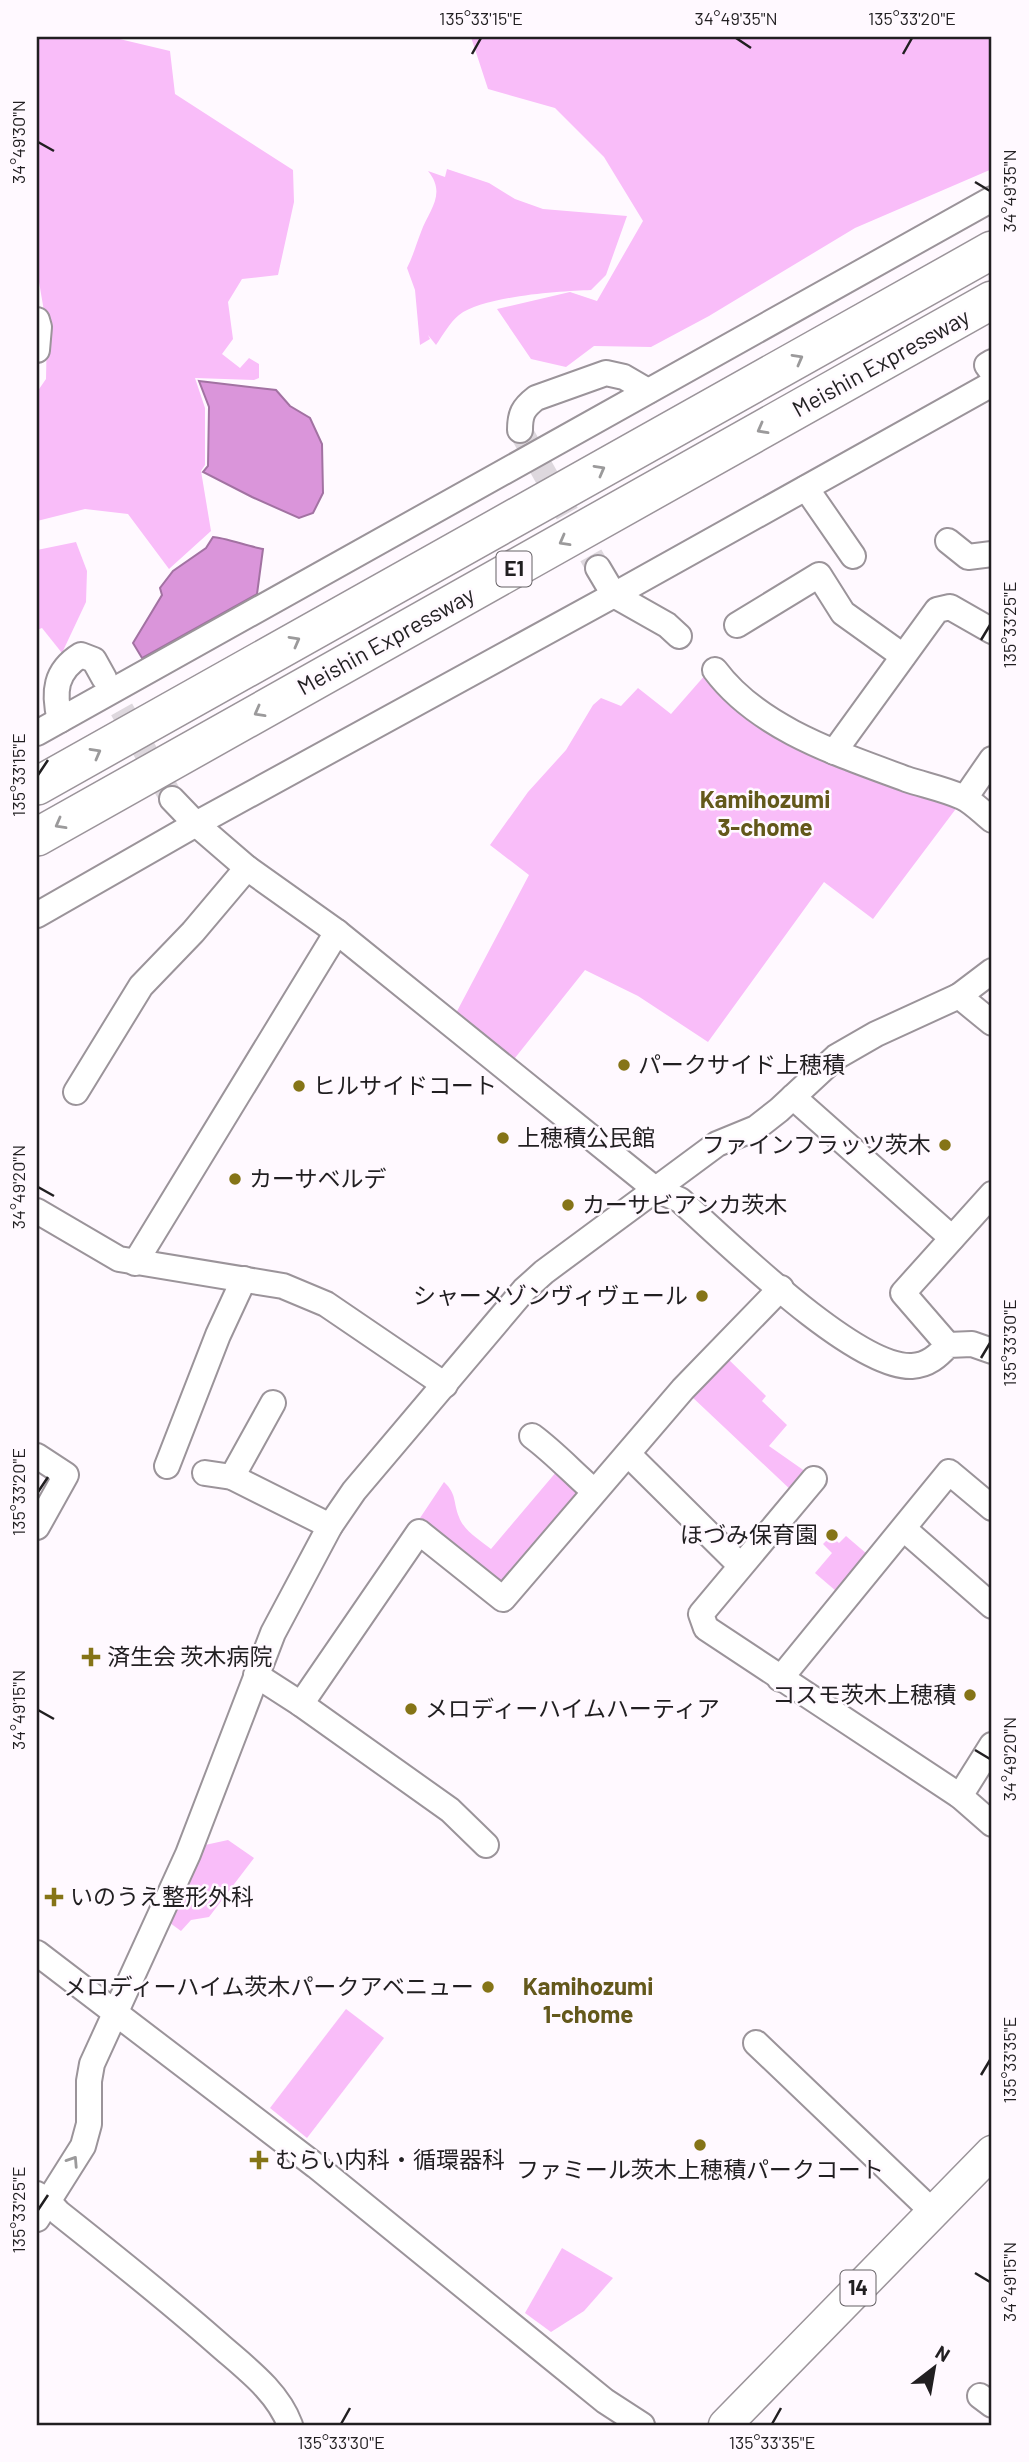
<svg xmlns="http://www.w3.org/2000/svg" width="1029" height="2462" font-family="Barlow,'Noto Sans JP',sans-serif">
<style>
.green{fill:#f9bdf9}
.water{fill:#da95da;stroke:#a272a2;stroke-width:2}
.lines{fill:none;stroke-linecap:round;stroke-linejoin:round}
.minor-tunnel{stroke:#ded8de;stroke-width:24;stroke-dasharray:24 12;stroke-linecap:butt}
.minor-casing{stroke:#9b949a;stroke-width:28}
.major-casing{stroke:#9b949a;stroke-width:35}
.highway-casing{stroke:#9b949a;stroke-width:40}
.minor{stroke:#fff;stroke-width:24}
.major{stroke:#fff;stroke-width:32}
.highway{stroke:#fff;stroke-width:37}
.oneway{stroke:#9b9a9b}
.ticks{fill:none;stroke:#211f21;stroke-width:2.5}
.poi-dot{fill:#857417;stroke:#fff9ff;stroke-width:2.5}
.labels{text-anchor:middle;stroke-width:5;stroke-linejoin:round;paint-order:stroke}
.shield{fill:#fff9ff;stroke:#646064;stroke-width:2}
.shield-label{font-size:21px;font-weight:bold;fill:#211f21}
.street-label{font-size:23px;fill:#211f21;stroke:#fff9ff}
.poi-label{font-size:23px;fill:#211f21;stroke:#fff9ff;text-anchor:start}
.neighbourhood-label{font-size:24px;font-weight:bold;fill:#63581b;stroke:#fff9ff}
.neatline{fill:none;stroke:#211f21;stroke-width:2.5}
.ticks-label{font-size:18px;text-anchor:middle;fill:#211f21}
</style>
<rect width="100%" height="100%" fill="#fff9ff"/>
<g class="green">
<polygon points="37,37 111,37 170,51 175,94 293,170 294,202 278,275 242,279 228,302 233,339 222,354 240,368 249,358 259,364 259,378 254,380 195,378 205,408 205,465 201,471 211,531 169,569 128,514 85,509 37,521 37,392 46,379 47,329 37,270"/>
<polygon points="471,37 992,37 992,169 855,228 709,316 651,347 594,346 566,367 531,359 497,309 570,292 597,301 643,221 604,157 555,108 488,89"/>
<path d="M447 169 489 183 515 199 543 209 627 216 606 275 591 290C561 291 483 296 459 315 450 322 443 335 436 345L428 335 430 339 420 345 415 290 407 268C413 256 416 245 421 232 429 210 447 194 428 171L445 177Z"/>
<polygon points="76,542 87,571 86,602 62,653 42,628 37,630 37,550"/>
<polygon points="706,674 958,806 873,919 824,882 708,1042 638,996 585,970 511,1063 455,1015 529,875 490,845 528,792 566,750 593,705 601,698 621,706 638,688 671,714"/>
<polygon points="725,1356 766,1396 762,1401 787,1425 769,1446 809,1474 793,1492 690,1395"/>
<path d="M557 1471 577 1486 578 1500 508 1582 494 1583 418 1521 444 1482C457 1494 453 1502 459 1517 464 1531 480 1540 491 1549Z"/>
<polygon points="831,1536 839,1543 846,1536 867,1554 836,1591 815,1573 832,1553 823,1544"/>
<polygon points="228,1840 254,1858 209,1917 191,1920 181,1931 170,1923 205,1845"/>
<polygon points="346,2009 384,2038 307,2138 270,2108"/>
<polygon points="562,2248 613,2278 584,2311 551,2332 525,2313"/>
</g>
<g class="water">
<polygon points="199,381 276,390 290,406 310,418 322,444 323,493 313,513 299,518 252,497 203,472 208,466 209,407"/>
<path d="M213 537C222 537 251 547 263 549L257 594 142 658 133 643 162 595 160 588 173 571 206 548Z"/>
</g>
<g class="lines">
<g class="minor-tunnel">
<polyline points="520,430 598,568"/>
<polyline points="104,678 172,799"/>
</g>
<defs>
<g id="minor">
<polyline points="37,320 39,327 37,350"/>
<polyline points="992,362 987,365 992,372"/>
<path d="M520 430C520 414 523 408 536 398L606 373 624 377 648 391"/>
<polyline points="806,488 853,556"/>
<polyline points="948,541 968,557 992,554"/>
<polyline points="598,568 614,595 667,625 679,636"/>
<polyline points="737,625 819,575 843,613 903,656"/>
<path d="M715 670C759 729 839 754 906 779 924 785 944 789 962 797 973 802 983 813 992 820"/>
<path d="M60 720C53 692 55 671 81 655L94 660 104 678"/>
<polyline points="37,733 992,199"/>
<polyline points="834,752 937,610 950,607 992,631"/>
<polyline points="965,798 992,759"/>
<path d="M172 799 196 824 247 868 337 932 655 1189 680 1200C725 1240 855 1369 912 1366 928 1365 938 1356 948 1345L972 1344 992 1351"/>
<polyline points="37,915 196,824 614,595 992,384"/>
<polyline points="959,996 992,1023"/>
<polyline points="76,1092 141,986 193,932 247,868"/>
<polyline points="793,1097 952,1238"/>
<polyline points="37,1211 119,1259 283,1286 326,1304 445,1385"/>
<polyline points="135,1263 337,932"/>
<polyline points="948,1345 903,1293 992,1194"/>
<path d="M532 1436C555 1453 573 1473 594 1491"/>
<polyline points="628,1454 740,1565"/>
<polyline points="37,1456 66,1475 37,1527"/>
<polyline points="167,1466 218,1335 244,1279"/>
<polyline points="205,1473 232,1477 330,1526"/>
<polyline points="232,1477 273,1403"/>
<polyline points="814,1479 701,1614 706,1628 960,1796 992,1824"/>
<polyline points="904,1529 992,1606"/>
<polyline points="256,1675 301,1704 450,1810 486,1845"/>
<polyline points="780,1679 949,1472 992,1508"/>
<polyline points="301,1704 419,1532 503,1599 683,1389 781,1288"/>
<polyline points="960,1796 992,1745"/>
<polyline points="37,1953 316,2166 605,2401 642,2425"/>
<polyline points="756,2043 933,2212"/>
<path d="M37 2194 48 2201 59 2213C112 2255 165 2297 216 2342 244 2367 277 2390 290 2425"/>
<polyline points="37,2219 83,2146 89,2124 89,2081 92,2064 188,1854 273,1633 330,1526 354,1491 524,1290 544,1272 717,1144 756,1128 779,1110 836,1057 876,1034 959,996 992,971"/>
<polyline points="980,2396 992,2405"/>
</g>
<polyline id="major" points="725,2425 992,2152"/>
<g id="highway">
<polyline points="37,786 992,250"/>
<polyline points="37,837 992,300"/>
</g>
</defs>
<use href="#minor" class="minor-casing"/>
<use href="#major" class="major-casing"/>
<use href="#highway" class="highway-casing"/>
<use href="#minor" class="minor"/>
<use href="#major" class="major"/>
<use href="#highway" class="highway"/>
</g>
<defs><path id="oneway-chevron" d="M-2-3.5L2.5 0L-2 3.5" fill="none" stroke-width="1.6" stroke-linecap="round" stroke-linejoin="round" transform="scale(1.75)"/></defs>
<g class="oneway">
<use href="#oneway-chevron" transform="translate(798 359) rotate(-29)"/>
<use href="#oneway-chevron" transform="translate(762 429) rotate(151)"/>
<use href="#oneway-chevron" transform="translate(600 470) rotate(-29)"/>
<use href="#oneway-chevron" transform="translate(564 541) rotate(151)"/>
<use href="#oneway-chevron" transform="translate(295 641) rotate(-29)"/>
<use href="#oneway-chevron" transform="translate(259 712) rotate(151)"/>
<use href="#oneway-chevron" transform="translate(96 753) rotate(-29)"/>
<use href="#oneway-chevron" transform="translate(60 824) rotate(151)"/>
<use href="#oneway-chevron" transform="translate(73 2161) rotate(-57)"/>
</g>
<path class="ticks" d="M736 38 751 48M472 54 481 38M903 54 912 38M38 142 54 151M975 182 990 191M981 640 990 625M38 775 48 760M38 1187 54 1196M981 1358 990 1343M38 1492 48 1477M38 1710 54 1719M975 1750 990 1759M981 2075 990 2060M38 2210 48 2195M975 2273 990 2282M341 2424 350 2408M772 2424 781 2408"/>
<g class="poi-dot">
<circle cx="624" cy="1065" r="7"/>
<circle cx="299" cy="1086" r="7"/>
<circle cx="503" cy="1138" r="7"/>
<circle cx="945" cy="1145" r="7"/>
<circle cx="235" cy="1179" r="7"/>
<circle cx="568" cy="1205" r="7"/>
<circle cx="702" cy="1296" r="7"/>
<circle cx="832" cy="1535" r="7"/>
<path d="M87.5 1646.5h7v7h7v7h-7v7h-7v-7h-7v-7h7z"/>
<circle cx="970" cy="1695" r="7"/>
<circle cx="411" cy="1709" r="7"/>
<path d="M50.5 1886.5h7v7h7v7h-7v7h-7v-7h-7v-7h7z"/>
<circle cx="488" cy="1987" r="7"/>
<circle cx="700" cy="2145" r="7"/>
<path d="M255.5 2149.5h7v7h7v7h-7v7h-7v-7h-7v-7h7z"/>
</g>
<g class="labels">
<g class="shield">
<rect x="496.5" y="551.5" width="35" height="35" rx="5"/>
<rect x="840.5" y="2270.5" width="35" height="35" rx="5"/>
</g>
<g class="shield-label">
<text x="514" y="576">E1</text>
<text x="858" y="2295">14</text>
</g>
<g class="street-label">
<text transform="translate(881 363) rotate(-29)" y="8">Meishin Expressway</text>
<text transform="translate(386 641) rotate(-29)" y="8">Meishin Expressway</text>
</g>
<g class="poi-label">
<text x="638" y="1073">パークサイド上穂積</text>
<text x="313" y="1094">ヒルサイドコート</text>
<text x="517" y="1146">上穂積公民館</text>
<text x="931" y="1153" text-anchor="end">ファインフラッツ茨木</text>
<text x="249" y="1187">カーサベルデ</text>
<text x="582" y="1213">カーサビアンカ茨木</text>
<text x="688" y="1304" text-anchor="end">シャーメゾンヴィヴェール</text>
<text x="818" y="1543" text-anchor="end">ほづみ保育園</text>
<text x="107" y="1665">済生会 茨木病院</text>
<text x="956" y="1703" text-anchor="end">コスモ茨木上穂積</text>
<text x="425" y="1717">メロディーハイムハーティア</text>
<text x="70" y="1905">いのうえ整形外科</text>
<text x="474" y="1995" text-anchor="end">メロディーハイム茨木パークアベニュー</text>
<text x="275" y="2168">むらい内科・循環器科</text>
<text x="700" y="2178" text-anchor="middle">ファミール茨木上穂積パークコート</text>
</g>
<g class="neighbourhood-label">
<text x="765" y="808">Kamihozumi<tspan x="765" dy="28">3-chome</tspan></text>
<text x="588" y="1995">Kamihozumi<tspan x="588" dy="28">1-chome</tspan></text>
</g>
</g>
<rect width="1029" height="2462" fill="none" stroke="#fff9ff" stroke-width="77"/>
<g transform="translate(934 2368) rotate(31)" stroke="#fff9ff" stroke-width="5" paint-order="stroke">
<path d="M0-5L12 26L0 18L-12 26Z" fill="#211f21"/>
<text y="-10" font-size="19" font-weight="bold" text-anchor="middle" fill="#211f21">N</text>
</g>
<rect x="38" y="38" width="952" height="2386" class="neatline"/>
<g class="ticks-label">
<text x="481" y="25">135°33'15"E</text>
<text x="736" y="25">34°49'35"N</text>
<text x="912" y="25">135°33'20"E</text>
<text transform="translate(19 142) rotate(-90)" y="6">34°49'30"N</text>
<text transform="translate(1010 191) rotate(-90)" y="6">34°49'35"N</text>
<text transform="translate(1010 625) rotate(-90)" y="6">135°33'25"E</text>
<text transform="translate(19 775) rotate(-90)" y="6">135°33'15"E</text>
<text transform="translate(19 1187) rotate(-90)" y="6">34°49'20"N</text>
<text transform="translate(1010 1343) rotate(-90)" y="6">135°33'30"E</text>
<text transform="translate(19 1492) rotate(-90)" y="6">135°33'20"E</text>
<text transform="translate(19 1710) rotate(-90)" y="6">34°49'15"N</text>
<text transform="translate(1010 1759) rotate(-90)" y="6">34°49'20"N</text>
<text transform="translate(1010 2060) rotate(-90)" y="6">135°33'35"E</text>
<text transform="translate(19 2210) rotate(-90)" y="6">135°33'25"E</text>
<text transform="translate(1010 2282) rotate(-90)" y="6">34°49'15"N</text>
<text x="341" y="2449">135°33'30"E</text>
<text x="772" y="2449">135°33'35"E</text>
</g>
</svg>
